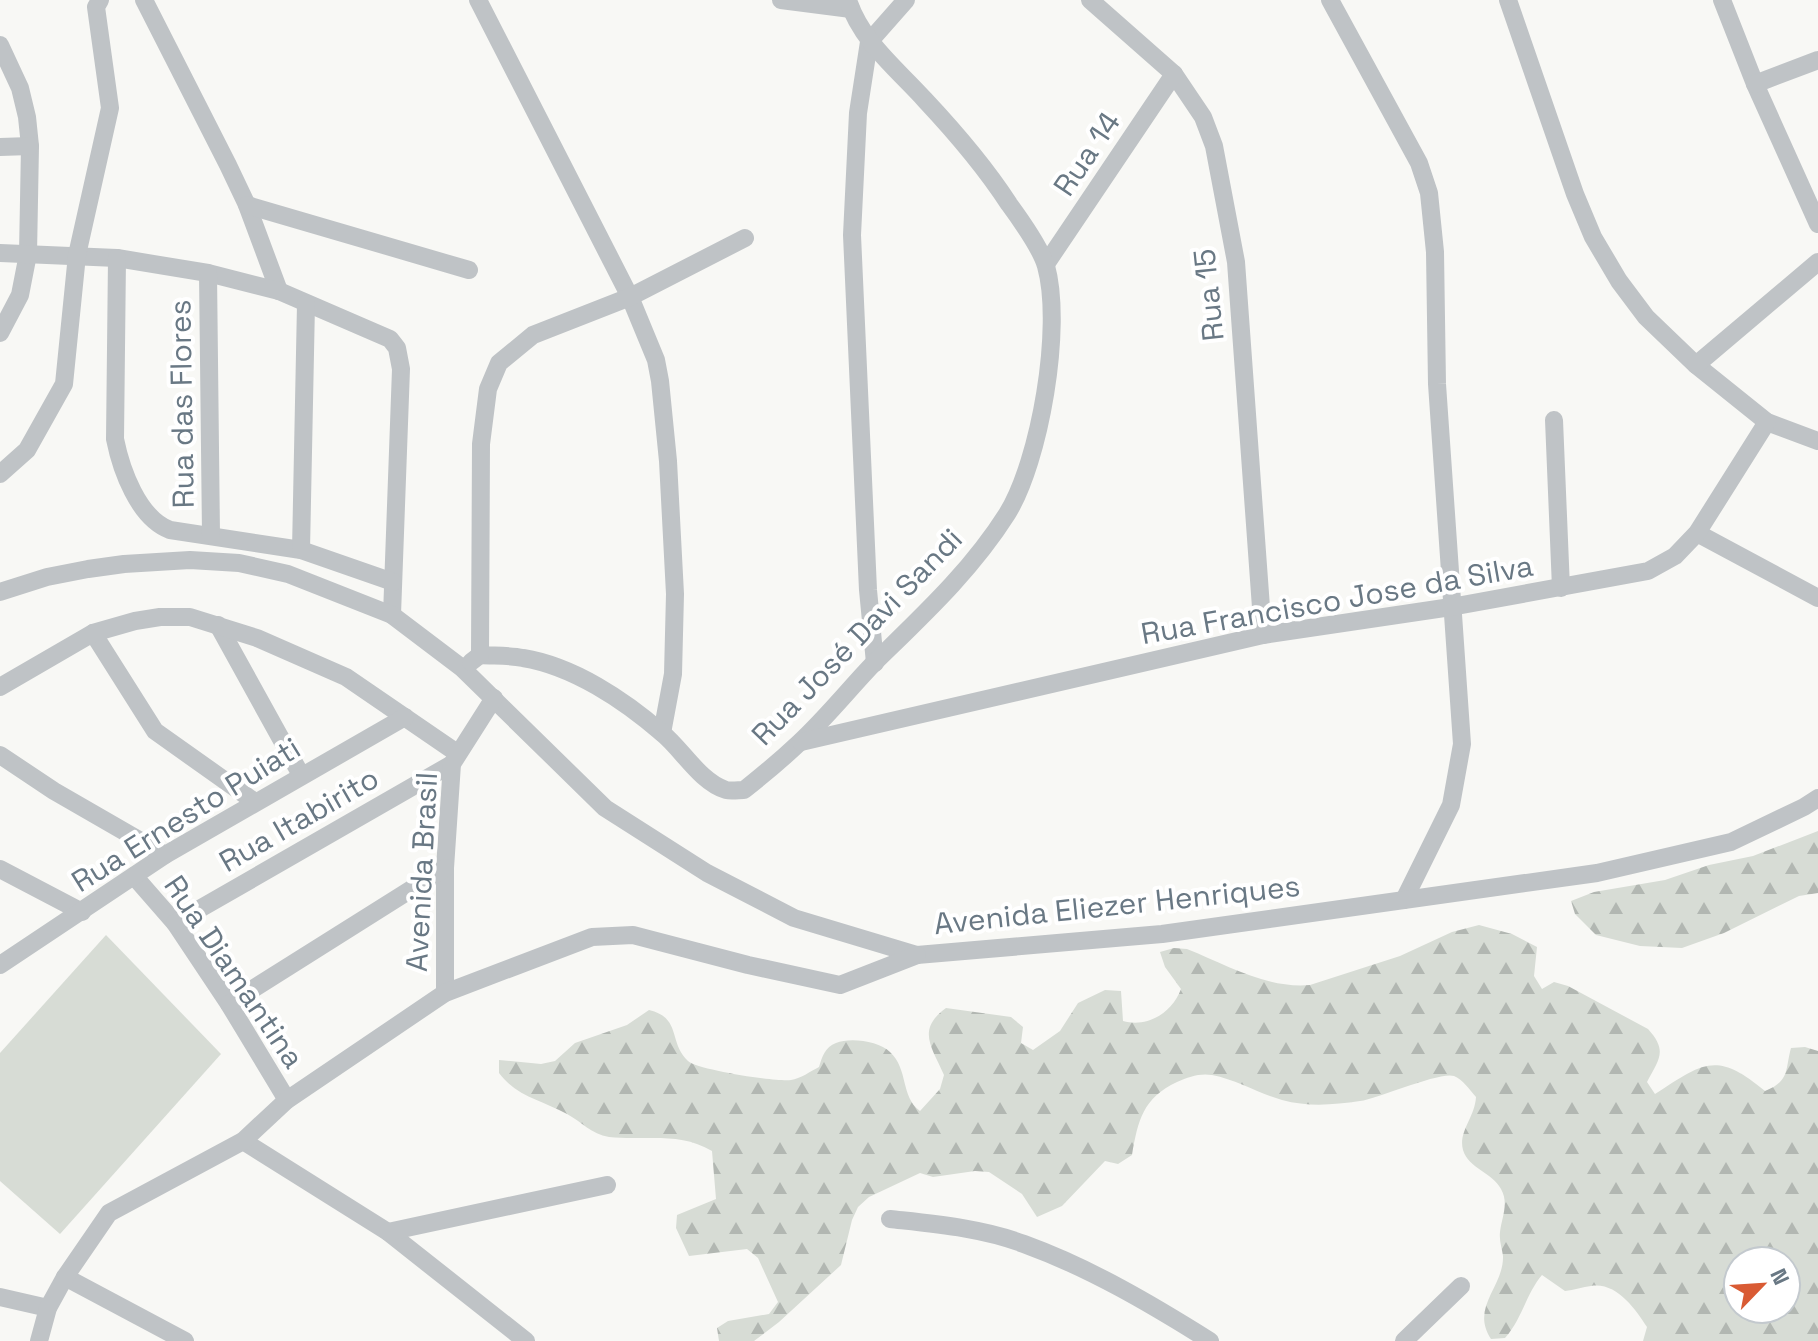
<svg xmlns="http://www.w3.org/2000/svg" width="1818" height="1341" font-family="'Space Grotesk',sans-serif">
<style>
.green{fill:#d7dcd5}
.forest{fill:url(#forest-firs);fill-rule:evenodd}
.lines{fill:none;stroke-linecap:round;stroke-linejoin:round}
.minor{stroke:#bfc3c6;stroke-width:18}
.labels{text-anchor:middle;stroke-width:8;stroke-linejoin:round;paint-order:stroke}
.street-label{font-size:30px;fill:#697884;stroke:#fff}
</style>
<defs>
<pattern id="forest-firs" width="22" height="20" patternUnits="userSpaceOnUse" patternTransform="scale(2)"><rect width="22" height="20" fill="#d7dcd5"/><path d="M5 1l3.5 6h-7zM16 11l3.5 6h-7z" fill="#b2b7b2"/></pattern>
</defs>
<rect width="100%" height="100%" fill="#f8f8f5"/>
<polygon class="green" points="106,935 221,1054 60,1234 0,1181 0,1053"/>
<g class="forest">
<polygon points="1818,831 1818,893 1799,896 1724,933 1682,948 1640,946 1596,935 1575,914 1571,901 1594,892 1665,880 1709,865 1753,856"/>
<path d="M1479 925 1512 934 1537 947 1534 976 1542 989 1554 982 1568 986 1648 1029C1668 1051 1659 1059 1647 1082L1655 1094C1703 1063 1716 1050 1765 1091 1790 1081 1785 1070 1791 1048L1805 1047 1818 1051V1341H1643L1647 1327C1635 1309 1617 1282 1591 1286 1583 1287 1574 1290 1565 1291L1542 1275C1526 1294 1522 1319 1505 1338L1491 1339C1470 1307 1504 1287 1503 1256 1502 1248 1499 1241 1500 1232 1502 1217 1509 1203 1501 1189 1492 1172 1469 1169 1463 1150 1458 1132 1475 1117 1476 1097 1470 1090 1462 1079 1454 1076 1441 1071 1379 1098 1360 1101 1333 1105 1308 1107 1282 1100 1258 1093 1237 1080 1212 1075 1199 1073 1189 1077 1177 1082 1143 1098 1138 1120 1132 1155L1118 1164 1105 1161 1062 1206 1037 1217 1022 1194 989 1172 975 1171 933 1177 920 1173 869 1197 858 1207 852 1220 841 1265 779 1322 754 1341H719L717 1328 728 1321 769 1314 778 1302 758 1258 747 1249 689 1256 676 1228 677 1215 716 1199 712 1151C679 1131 645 1141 609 1137 591 1134 582 1122 567 1114 542 1100 517 1097 499 1073V1060L541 1064 555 1061 575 1043 627 1025 649 1010C682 1018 668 1042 688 1061 698 1070 776 1082 791 1080 800 1079 811 1071 819 1067 822 1057 825 1047 836 1043 850 1037 879 1041 890 1052 909 1070 900 1096 920 1111L940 1089 944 1075C932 1047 916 1030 946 1008L1011 1017 1023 1027 1021 1043 1033 1050 1060 1031 1078 1003 1105 990 1121 991 1123 1021C1147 1028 1172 1013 1181 989L1165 967 1160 952 1174 948 1187 949C1227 965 1267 989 1310 985L1400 956 1452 932ZM1786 1261V1309H1738V1261Z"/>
</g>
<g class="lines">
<g class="minor">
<polyline points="144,0 228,165 247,205 279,291"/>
<polyline points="478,0 630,297 656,360 660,381 668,461 675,594 673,674 662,733"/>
<polyline points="781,0 851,9"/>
<polyline points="1090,0 1174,74 1203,117 1214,146 1236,262 1263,635"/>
<polyline points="1330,0 1419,163 1429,193 1435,252 1437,384 1462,744 1451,805 1404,900"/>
<polyline points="1508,0 1575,194 1593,237 1619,281 1646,317 1696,365 1767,422 1818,441"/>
<polyline points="1722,0 1755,84 1818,224"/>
<polyline points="869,42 858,113 852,235 868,590 875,663"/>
<polyline points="869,42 906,0"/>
<polyline points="0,45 20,88 27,117 30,146 28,254 20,295 0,333"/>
<polyline points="1755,84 1818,60"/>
<polyline points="0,147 30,146"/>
<polyline points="247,205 469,270"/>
<polyline points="0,253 117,258 208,273 279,291 390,339 397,348 401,369 392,615"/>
<path d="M117 258 115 439C121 469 138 518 170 530L301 550 393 582"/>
<polyline points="1046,264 1174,74"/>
<polyline points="208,273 211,535"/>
<polyline points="1696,365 1818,262"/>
<polyline points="1554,420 1561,588"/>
<polyline points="0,474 27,450 64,384 77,255 110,108 96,7 100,0"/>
<polyline points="1697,533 1818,598"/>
<polyline points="301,550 306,304"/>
<polyline points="0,592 47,577 88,569 124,564 190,560 239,563 288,574 392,615 462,668 605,808 707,873 794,918 917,955 1162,934 1597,873 1731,842 1804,807 1818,798"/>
<polyline points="218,625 301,775"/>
<polyline points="93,633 155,731 255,802"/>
<path d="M480 655C494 656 509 655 523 658 573 666 624 700 662 733 682 749 700 782 726 790 731 791 739 790 744 790 763 775 782 759 799 743 826 718 849 689 874 663 922 616 971 571 1007 514 1040 461 1063 327 1046 266 1041 249 1020 219 1009 204 985 167 955 132 925 100 897 69 861 41 848 0"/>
<polyline points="471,662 480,655 481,444 488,389 499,363 533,335 630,297 745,238"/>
<polyline points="0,687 93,633 135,621 160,617 190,617 257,638 346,677 457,753"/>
<polyline points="801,742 1263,635 1451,607 1648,571 1675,556 1697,533 1767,422"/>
<polyline points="0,755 54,791 165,855"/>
<polyline points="0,869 82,912"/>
<polyline points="134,876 175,923 229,1004 287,1100"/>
<polyline points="175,923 452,764"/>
<polyline points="0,965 165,855 405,717"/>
<polyline points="445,993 445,868 452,764 494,698"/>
<polyline points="229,1004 445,868"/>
<polyline points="243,1141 388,1232 526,1341"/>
<path d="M890 1219C935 1224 982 1228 1024 1244 1090 1268 1151 1304 1210 1341"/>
<polyline points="388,1232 607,1185"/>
<polyline points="65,1277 185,1341"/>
<polyline points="0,1297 48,1308"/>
<polyline points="39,1341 48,1308 65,1277 109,1213 243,1141 287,1100 445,993 592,937 633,935 748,965 840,985 917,955"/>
<polyline points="1404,1341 1461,1286"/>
</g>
</g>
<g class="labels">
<g class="street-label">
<text transform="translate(1087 154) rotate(-56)" y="10">Rua 14</text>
<text transform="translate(1209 295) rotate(-96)" y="10">Rua 15</text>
<text transform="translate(182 404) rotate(-91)" y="10">Rua das Flores</text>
<text transform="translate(1337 600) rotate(-10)" y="10">Rua Francisco Jose da Silva</text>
<text transform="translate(857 637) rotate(-46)" y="10">Rua José Davi Sandi</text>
<text transform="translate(186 815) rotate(-32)" y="10">Rua Ernesto Puiati</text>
<text transform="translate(299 820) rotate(-30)" y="10">Rua Itabirito</text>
<text transform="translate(422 872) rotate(-87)" y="10">Avenida Brasil</text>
<text transform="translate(1117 905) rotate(-6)" y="10">Avenida Eliezer Henriques</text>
<text transform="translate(234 972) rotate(56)" y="10">Rua Diamantina</text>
</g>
</g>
<g transform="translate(1762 1285) rotate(65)"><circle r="38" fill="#ffffff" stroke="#c3c9ce" stroke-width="2"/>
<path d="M0-6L14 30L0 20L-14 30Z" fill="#d95b34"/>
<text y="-12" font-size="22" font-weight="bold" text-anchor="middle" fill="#697884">N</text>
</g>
</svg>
